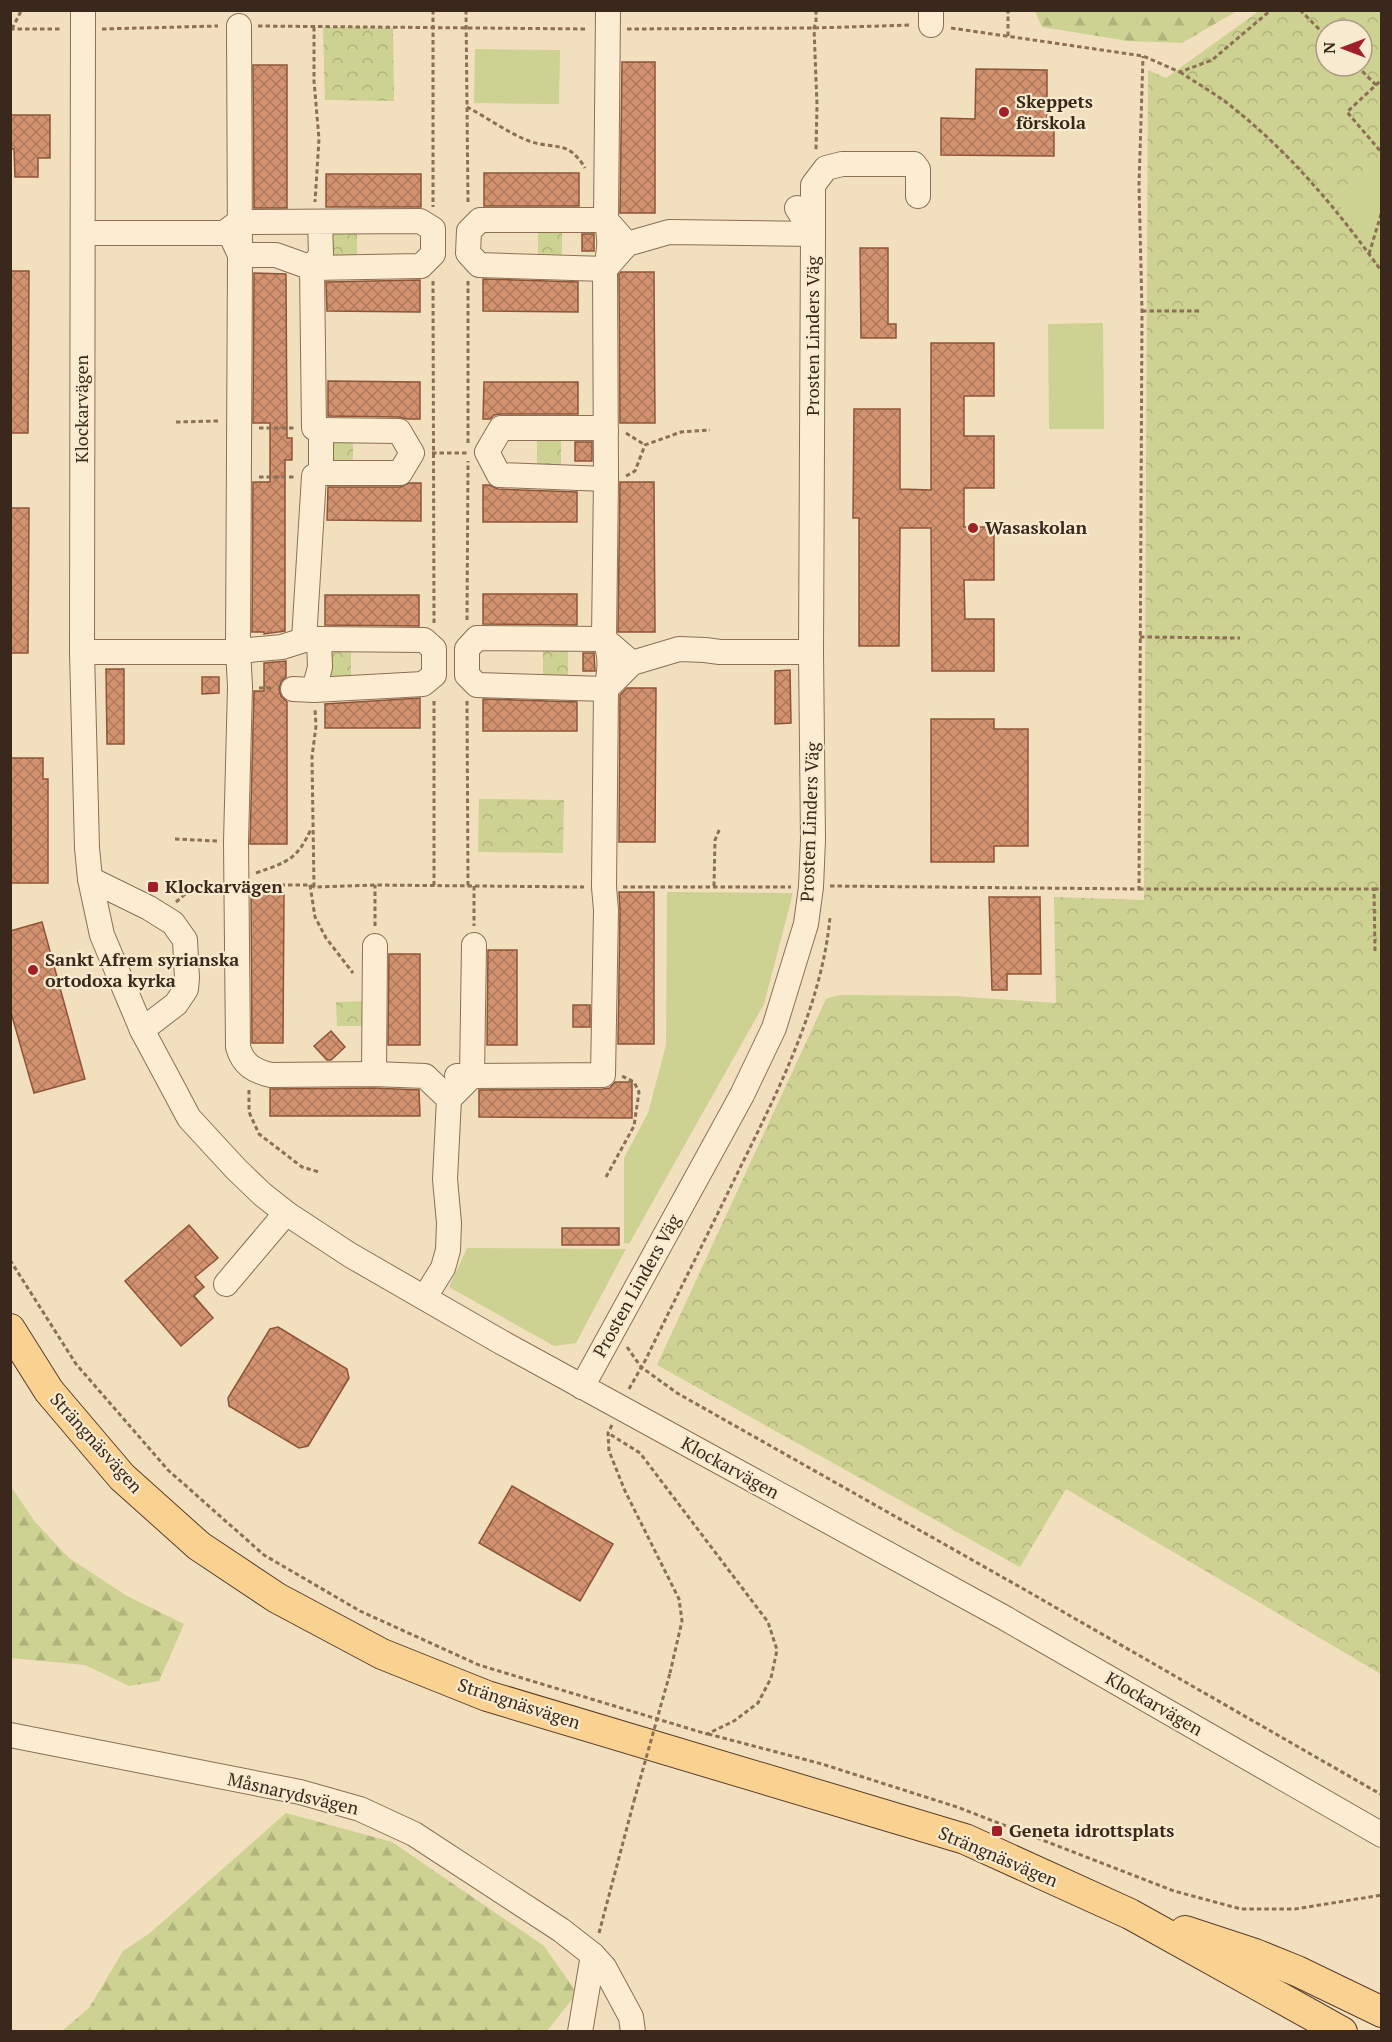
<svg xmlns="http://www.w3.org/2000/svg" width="1392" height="2042" font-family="'PT Serif',serif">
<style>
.grass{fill:#cdd191}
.forest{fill:url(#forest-firs)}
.park{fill:url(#park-crowns);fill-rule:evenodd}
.building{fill:url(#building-cross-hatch);stroke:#8d5538;stroke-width:1.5}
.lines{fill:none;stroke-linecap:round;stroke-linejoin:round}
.minor-casing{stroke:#8c6f55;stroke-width:26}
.major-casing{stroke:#593d2a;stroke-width:32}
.path{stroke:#8c6f55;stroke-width:3;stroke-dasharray:4.5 3;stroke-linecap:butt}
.minor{stroke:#fcedd2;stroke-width:24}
.major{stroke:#f9d291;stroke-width:30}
.path-bridge{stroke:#8c6f55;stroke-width:3;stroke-dasharray:4.5 3;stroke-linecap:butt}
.poi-dot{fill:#a01f28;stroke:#f8eace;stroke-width:2}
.labels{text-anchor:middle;stroke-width:4.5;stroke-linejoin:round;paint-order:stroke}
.poi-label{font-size:18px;font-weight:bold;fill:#39281b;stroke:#f8eace;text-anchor:start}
.street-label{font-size:18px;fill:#39281b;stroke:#f8eace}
</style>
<defs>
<pattern id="forest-firs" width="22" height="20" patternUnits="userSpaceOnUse" patternTransform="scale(1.5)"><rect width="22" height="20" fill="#cdd191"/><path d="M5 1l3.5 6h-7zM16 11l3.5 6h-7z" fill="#b1b37c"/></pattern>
<pattern id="park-crowns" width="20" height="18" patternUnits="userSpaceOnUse" patternTransform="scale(1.5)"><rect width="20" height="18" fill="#cdd191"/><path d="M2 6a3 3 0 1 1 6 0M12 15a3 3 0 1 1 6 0" fill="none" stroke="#b1b37c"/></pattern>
<pattern id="building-cross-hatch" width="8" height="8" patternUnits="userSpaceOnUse" patternTransform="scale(1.5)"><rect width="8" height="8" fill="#d49370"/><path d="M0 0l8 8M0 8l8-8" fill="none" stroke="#ad785b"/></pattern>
</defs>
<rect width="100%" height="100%" fill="#f2dfbe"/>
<g class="grass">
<polygon points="475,49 560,50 559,104 474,103"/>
<polygon points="1381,155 1381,264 1334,198"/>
<polygon points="1103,323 1104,429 1049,429 1048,324"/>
<polygon points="667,892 793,893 764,1004 629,1244 624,1243 624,1158 648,1113 666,1045"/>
<polygon points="467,1248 626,1249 576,1343 554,1346 449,1287"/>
</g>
<g class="forest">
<polygon points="1035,11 1237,11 1182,43 1128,41 1042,27"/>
<polygon points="10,1485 35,1522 69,1558 127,1596 184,1624 159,1681 129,1686 85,1665 11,1658"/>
<polygon points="286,1813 392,1842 544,1946 577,1993 547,2031 61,2032 89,2008 123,1951 150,1933"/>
</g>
<g class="park">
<path d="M1259 11H1381V155L1334 198 1382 264 1381 1674 1066 1489 1020 1567 657 1365 826 999 839 995 954 996 1056 1003 1054 897 1144 900 1148 70 1166 78ZM1326 30H1362V66H1326Z"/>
<polygon points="323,27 393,28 394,101 325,100"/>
<rect x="538" y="230" width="24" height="30"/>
<rect x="333" y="232" width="24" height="30"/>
<rect x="329" y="439" width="24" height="31"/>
<rect x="537" y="439" width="24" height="31"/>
<rect x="327" y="649" width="24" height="31"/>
<rect x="543" y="649" width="25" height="30"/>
<polygon points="479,799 564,800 563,853 478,852"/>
<polygon points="367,1001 367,1026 337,1026 336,1002"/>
</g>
<g class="building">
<polygon points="622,62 655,62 655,213 620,213"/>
<polygon points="253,65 287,65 287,208 254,208"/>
<polygon points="976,69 1047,70 1047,119 1054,119 1054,156 941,155 941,118 975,119"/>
<polygon points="10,115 50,115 50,158 38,158 38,177 15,177 14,149 10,149"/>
<rect x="484" y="173" width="95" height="33"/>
<rect x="326" y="174" width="95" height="33"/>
<rect x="582" y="234" width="12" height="17"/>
<polygon points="860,248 888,248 888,324 896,324 896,338 861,338"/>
<polygon points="10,271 29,271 28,433 10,433"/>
<polygon points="621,272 654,272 655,423 620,423 619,274"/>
<polygon points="254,273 286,274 287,438 292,438 292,460 285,460 285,631 264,634 264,632 252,632 253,482 270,482 270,423 253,423"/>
<polygon points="483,279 578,282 578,312 483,311"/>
<polygon points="420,280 420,312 327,311 326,282"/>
<polygon points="931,343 994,343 994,396 964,396 964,436 994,436 994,488 964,488 964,527 994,527 994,580 964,580 965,619 994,619 994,671 932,671 931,528 900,528 899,646 859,646 859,518 853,518 854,409 900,409 900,489 931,490"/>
<polygon points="328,381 420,382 420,419 407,419 399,417 328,416"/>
<polygon points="484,382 578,382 578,414 501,414 494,415 490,419 483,419"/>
<rect x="575" y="442" width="17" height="19"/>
<polygon points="620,482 654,482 655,632 618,632"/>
<polygon points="409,483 421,483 421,521 327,520 328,487 400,487"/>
<polygon points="483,485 489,485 498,489 577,492 577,522 483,522"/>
<polygon points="10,508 29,508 28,653 10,653"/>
<polygon points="483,594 577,594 577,625 483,624"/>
<polygon points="325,595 419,595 419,626 325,625"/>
<polygon points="583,653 594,653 595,671 583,671"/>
<polygon points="286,661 286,677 281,682 279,689 281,696 287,702 287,844 250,844 254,691 264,691 264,663"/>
<polygon points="106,669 124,669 124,744 107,744"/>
<polygon points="790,670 791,723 775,724 775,671"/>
<polygon points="202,677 219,677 219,693 202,694"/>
<polygon points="627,688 656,688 655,842 619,842 620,695"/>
<polygon points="420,698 420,728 325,728 325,704"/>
<polygon points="483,699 577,702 577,731 483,731"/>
<polygon points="931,719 994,719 994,729 1028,729 1028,846 994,846 994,862 931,862"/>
<polygon points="10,758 43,758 43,779 48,779 48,883 10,883"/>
<polygon points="251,892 284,892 283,1043 252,1043"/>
<polygon points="619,892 654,892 654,1044 618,1044 620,910"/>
<polygon points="989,897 1040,897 1041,974 1007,974 1007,990 992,990"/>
<polygon points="42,922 85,1079 34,1093 10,1009 10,931"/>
<polygon points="488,950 517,950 517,1045 487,1045"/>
<polygon points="389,954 420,954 420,1045 388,1045"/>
<rect x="573" y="1005" width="17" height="22"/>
<polygon points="331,1031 345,1047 331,1060 327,1060 314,1046"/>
<polygon points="615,1082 632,1082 632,1118 479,1117 479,1090 603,1089 610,1088"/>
<polygon points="374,1088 419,1090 420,1116 270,1116 270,1089"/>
<polygon points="189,1225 218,1258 195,1277 204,1287 194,1296 213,1318 181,1346 125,1281"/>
<rect x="562" y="1228" width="57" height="17"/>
<polygon points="278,1327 347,1369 349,1378 308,1446 299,1448 229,1406 228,1398 270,1329"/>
<polygon points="512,1486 613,1544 580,1601 479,1543"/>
</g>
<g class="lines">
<defs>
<g id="minor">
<polyline points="83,10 82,652 87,848 90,879 102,935 142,1030 171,1084 189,1118 236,1169 262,1194 286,1213 350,1255 501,1342 1003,1617 1382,1835"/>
<polyline points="931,25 931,10"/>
<path d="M239 26 240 255 238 649 240 687 236 842 238 1047C243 1065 254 1071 271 1075L374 1074 425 1076 449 1099 445 1179 449 1223 448 1250 443 1268 425 1297"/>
<polyline points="83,233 224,233 239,222 252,222 420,221 433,229 433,254 421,266 312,268 321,254 320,222"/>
<polyline points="627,244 606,220 480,220 469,231 468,253 479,265 605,269 627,244 669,232 813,234 813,185 826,168 842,164 914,164 918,169 918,196"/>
<polyline points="321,430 399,431 412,453 400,473 321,473"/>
<polyline points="606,431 599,428 501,428 487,452 499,475 606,479"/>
<polyline points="82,652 227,652 282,647 304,640 314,476 321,473 321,430 314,428 312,268 276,255 240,255 234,242"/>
<polyline points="632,663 604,639 477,638 467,649 467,675 477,685 606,689 632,663 679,649 705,650 720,652 811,652"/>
<polyline points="293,689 314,690 320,667 319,639 304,640"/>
<polyline points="314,690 423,684 434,675 434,649 424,640 319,639"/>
<polyline points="90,879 149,908 173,923 185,940 187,978 186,989 176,1004 142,1030"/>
<polyline points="374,1074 375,946"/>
<polyline points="457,1076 472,1076 474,945"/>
<path d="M449 1099 472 1076 603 1075 606 910 604 887 606 689C610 671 612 656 604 639L606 479 605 269C610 251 611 238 606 220L608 10"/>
<polyline points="226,1284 286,1213"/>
<polyline points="582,1387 742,1095 774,1028 806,924 811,887 813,840 811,652 813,234 797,208"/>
<polyline points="10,1735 300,1792 360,1809 414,1834 561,1930 593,1955 604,1967 631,2017 633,2032"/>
<polyline points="580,2032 593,1955"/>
</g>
<g id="major">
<polyline points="10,1329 49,1391 122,1477 199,1546 277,1598 382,1654 487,1696 965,1839 1130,1914 1342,2032"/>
<polyline points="1185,1931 1255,1954 1297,1971 1382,2012"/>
</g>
</defs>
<use href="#minor" class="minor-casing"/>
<use href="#major" class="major-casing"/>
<g class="path">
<polyline points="433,10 433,207"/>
<polyline points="466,10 468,202"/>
<polyline points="816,10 816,22 814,28 817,105 816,150"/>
<polyline points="1300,10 1326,36"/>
<polyline points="258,26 587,29"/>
<polyline points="314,27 314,81 319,139 315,202"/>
<polyline points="951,28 1143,56 1180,72 1212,60 1271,10"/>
<polyline points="10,29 62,29"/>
<polyline points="12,29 20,13 26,10"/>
<polyline points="102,29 218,26"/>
<polyline points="627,29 814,28 911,25"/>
<polyline points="1008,36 1008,10"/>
<polyline points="1357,66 1376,85 1347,112 1382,153"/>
<path d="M1180 72C1199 85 1220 96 1237 111 1293 156 1340 213 1382 272"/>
<polyline points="1376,85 1382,79"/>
<path d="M467 107C486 117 510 134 529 141 554 150 568 139 585 168"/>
<polyline points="1369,254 1382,211"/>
<polyline points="433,281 434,623"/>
<polyline points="1142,311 1199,311"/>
<polyline points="176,422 218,421"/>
<polyline points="259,428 295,428"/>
<polyline points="626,433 645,445"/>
<polyline points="468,443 468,281"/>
<polyline points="432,453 467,453"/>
<polyline points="626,476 635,471 645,445 681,432 710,430"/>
<polyline points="259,477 295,477"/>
<polyline points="467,620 468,461"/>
<polyline points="1140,637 1240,638"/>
<polyline points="259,688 273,688"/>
<polyline points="434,701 434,886"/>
<polyline points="467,701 468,886"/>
<polyline points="175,839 217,841"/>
<path d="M256 873C287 862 297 860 311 829"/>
<polyline points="258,885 310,885 314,887 375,885 584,887"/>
<polyline points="310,885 315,917 326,938 353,973"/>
<polyline points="474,886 474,926"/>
<polyline points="714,886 715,840 720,828"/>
<polyline points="830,886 1139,889 1142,311 1139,185 1143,56"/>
<polyline points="314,887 312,757 316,726 315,709"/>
<polyline points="623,887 791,887"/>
<polyline points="1139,889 1374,889 1375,951"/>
<polyline points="1374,889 1382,889"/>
<polyline points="176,902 192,888 215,884"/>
<polyline points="375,926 375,885"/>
<polyline points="249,1090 249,1112 259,1134 302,1167 319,1172"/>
<polyline points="606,1177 634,1126 639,1092 634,1082 622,1076"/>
<polyline points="10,1260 76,1364 168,1470 264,1555 360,1611 479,1665 707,1734 734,1721 758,1703 771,1678 777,1650 768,1622 640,1453 608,1433"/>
<polyline points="627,1347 641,1367 677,1393 1020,1587 1382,1795"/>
<path d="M629 1389 646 1359C676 1297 707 1236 737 1174 776 1095 822 1006 830 917"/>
<polyline points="612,1425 608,1433 609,1451 625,1491 679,1599 682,1621 670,1673"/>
<polyline points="708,1734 822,1764 957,1807 1174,1891 1241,1909 1295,1909 1382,1895"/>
<polyline points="599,1933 634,1801"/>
</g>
<use href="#minor" class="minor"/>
<use href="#major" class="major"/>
<polyline class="path-bridge" points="634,1801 670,1673"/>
</g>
<g class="poi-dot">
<circle cx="1004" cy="112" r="6"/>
<circle cx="973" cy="528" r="6"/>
<rect x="147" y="881" width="12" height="12" rx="3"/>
<circle cx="33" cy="970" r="6"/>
<rect x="991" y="1825" width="12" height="12" rx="3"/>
</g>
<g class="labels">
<g class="poi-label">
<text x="1016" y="108">Skeppets<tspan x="1016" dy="21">förskola</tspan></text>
<text x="985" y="534">Wasaskolan</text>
<text x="165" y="893">Klockarvägen</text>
<text x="45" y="966">Sankt Afrem syrianska<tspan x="45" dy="21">ortodoxa kyrka</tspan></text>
<text x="1009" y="1837">Geneta idrottsplats</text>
</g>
<g class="street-label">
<text transform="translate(813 336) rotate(-90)" y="6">Prosten Linders Väg</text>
<text transform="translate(82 409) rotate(-90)" y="6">Klockarvägen</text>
<text transform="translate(810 822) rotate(-88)" y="6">Prosten Linders Väg</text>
<text transform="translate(637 1286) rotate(-61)" y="6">Prosten Linders Väg</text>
<text transform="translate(96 1443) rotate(48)" y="6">Strängnäsvägen</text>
<text transform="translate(730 1468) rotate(29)" y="6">Klockarvägen</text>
<text transform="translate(519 1704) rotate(18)" y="6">Strängnäsvägen</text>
<text transform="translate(1154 1704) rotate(30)" y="6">Klockarvägen</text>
<text transform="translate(293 1794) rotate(13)" y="6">Måsnarydsvägen</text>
<text transform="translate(998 1857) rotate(23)" y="6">Strängnäsvägen</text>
</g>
</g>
<rect width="1392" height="2042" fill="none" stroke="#39281b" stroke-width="24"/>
<g transform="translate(1344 48) rotate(270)"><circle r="28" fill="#f8eace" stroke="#ac9c86" stroke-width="1.5"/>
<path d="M0-4.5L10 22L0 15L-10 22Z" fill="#a01f28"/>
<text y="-9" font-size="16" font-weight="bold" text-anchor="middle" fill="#39281b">N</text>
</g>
</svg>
